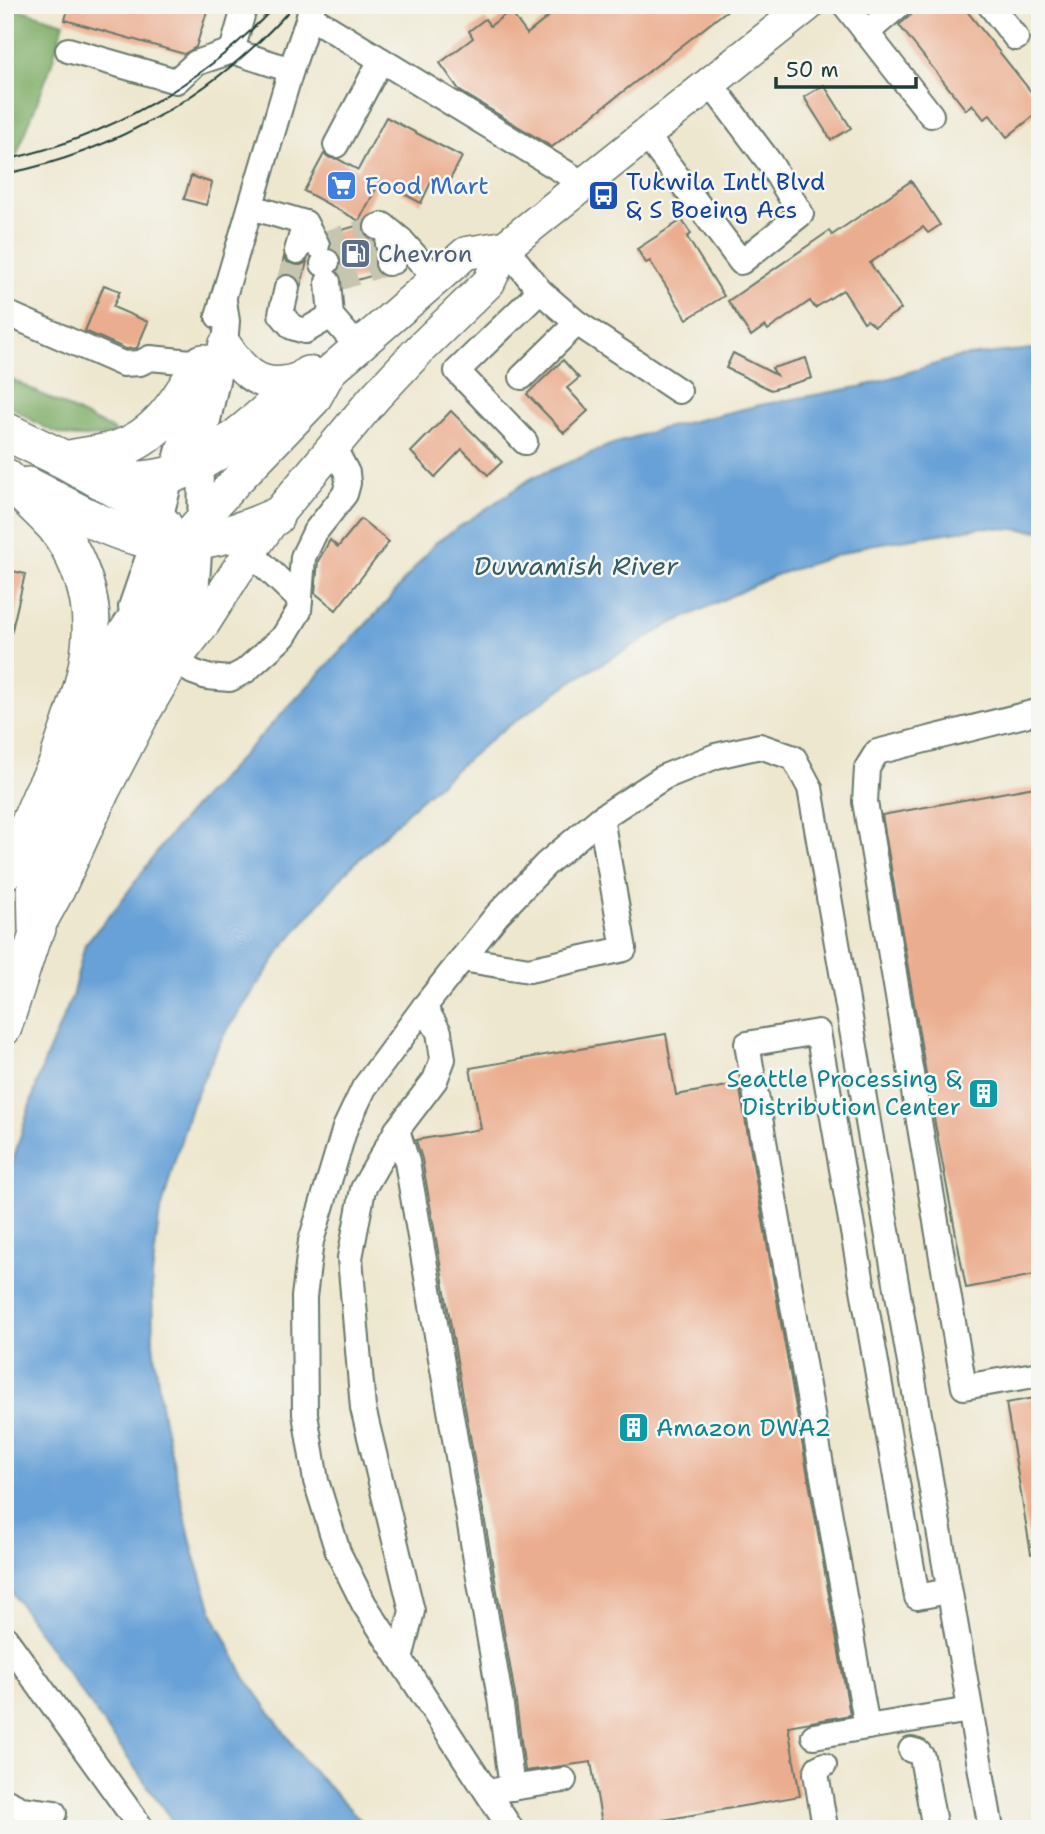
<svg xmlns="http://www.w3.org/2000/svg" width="1045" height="1834" font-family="'Shantell Sans',sans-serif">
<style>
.forest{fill:#7baa63;stroke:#4d744c;stroke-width:2}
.water{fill:#68a1d7;stroke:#446f86;stroke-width:2}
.building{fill:#ebad8f}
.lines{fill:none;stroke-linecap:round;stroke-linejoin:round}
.minor-tunnel{stroke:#c5c5b0;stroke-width:24;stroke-dasharray:24 12;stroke-linecap:butt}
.minor-casing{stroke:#67786a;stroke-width:28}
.major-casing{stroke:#67786a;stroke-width:35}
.highway-casing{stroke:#67786a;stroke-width:40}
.minor{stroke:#fff;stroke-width:24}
.major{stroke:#fff;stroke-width:32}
.highway{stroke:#fff;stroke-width:37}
.tram{stroke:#1f3d34;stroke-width:2}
.labels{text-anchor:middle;stroke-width:5;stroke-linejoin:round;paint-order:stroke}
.transit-label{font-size:24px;fill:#164399;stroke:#f6f6f2;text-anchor:start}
.shop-label{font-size:24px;fill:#366cbe;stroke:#f6f6f2;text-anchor:start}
.service-label{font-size:24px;fill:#4e5e75;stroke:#f6f6f2;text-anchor:start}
.culture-label{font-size:24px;fill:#0d838f;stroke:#f6f6f2;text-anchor:end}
.water-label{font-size:26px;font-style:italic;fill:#355b65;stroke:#f6f6f2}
</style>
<rect width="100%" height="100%" fill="#f6f6f2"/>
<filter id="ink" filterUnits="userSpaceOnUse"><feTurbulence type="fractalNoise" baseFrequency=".0143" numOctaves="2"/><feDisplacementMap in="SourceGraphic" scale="14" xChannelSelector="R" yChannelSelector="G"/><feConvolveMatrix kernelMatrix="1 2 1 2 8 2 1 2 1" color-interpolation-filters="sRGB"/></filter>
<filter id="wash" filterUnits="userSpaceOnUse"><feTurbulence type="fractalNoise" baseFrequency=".00686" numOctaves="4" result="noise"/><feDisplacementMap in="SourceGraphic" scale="28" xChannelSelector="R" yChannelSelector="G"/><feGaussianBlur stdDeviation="1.57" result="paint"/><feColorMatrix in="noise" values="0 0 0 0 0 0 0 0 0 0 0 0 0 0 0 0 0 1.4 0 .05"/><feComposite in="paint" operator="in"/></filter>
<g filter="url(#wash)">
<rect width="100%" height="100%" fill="#eee7cf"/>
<g class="forest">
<polygon points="5,5 64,23 50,69 5,185"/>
<path d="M5 376 115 431 113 435C102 436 91 437 80 437 52 437 28 417 5 403Z"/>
</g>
<polygon class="water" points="1040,348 1040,531 985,527 869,545 776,575 671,624 574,680 496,735 418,802 344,874 285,944 222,1038 192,1104 174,1163 159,1218 152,1276 153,1344 162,1412 193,1551 214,1616 245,1677 306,1763 369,1829 178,1829 38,1631 13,1594 5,1575 5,1195 9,1174 29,1108 45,1060 72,997 85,944 116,908 165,841 193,808 386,603 435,543 532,478 610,445 660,429 760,405 864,386 958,357"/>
<g id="blocks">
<g class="building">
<polygon points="69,5 209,5 196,47 184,54 65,20"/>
<polygon points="563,5 734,5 552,147 460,91 440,63 473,38 469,31 485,19 490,26 510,11 527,34"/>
<polygon points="923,5 962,5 1040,103 1040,111 1007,137 990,115 984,119 972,104 966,110 899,25"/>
<polygon points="824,85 851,128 831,140 804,97"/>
<polygon points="386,117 462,157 446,187 432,180 421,203 380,181 359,221 304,191 324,154 330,158 338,159 358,170"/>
<polygon points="191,176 212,183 206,205 184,199"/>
<polygon points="911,181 940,225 928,233 923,227 870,263 901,309 875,326 867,320 864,322 843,290 815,308 810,301 768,330 765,326 751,336 728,301 829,231 832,235"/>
<polygon points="682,220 691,234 687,237 724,296 687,319 650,261 646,263 637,249"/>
<polygon points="363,224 363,232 367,238 373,241 374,248 377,253 374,259 374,267 378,274 343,284 340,274 338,272 342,264 341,256 336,250 331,248 332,245 328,234"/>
<polygon points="284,257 287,262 294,265 301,265 307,262 301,285 298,278 291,274 283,274 279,276"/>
<polygon points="104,285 120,291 113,307 148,322 137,348 126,349 85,331"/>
<polygon points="733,353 776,375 772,368 806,358 812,378 771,390 726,368"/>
<polygon points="563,360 579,378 567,388 588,411 564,433 527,394"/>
<polygon points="451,411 502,462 488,475 462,449 435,477 411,452"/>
<polygon points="361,519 389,542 336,610 315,593 318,561 330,540 338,547"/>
<polygon points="5,569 25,574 11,634 5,633"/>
<polygon points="1040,786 1040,1274 966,1288 930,1097 882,815"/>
<polygon points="666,1034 676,1095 739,1084 850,1715 788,1726 800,1796 612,1829 603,1829 591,1762 525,1771 515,1695 422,1159 416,1140 481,1129 470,1068"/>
<polygon points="1040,1397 1040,1553 1031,1554 1006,1403"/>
</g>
</g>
</g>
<g filter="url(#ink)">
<use href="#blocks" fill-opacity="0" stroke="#67786a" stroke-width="2"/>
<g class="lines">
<g class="minor-tunnel">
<polyline points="322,244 377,227"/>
<polyline points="327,262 383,245"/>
<polyline points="333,280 388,263"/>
<polyline points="287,288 297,251"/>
</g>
<defs>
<g id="minor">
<polyline points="845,5 931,115"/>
<polyline points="990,5 1016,38"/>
<polyline points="309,16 584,184"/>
<polyline points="866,33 899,5"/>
<polyline points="68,50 176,81 196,63 232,51 245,5"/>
<polyline points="232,51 291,70"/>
<polyline points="646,135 741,262 801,214 770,163 710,83"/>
<polyline points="336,145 381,60"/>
<polyline points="251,207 305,223 317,245"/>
<polyline points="377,227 383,225 401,240 436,279"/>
<polyline points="505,247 540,291 577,323 522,377"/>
<polyline points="297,251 305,223"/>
<polyline points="388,263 394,261 401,240 388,244"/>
<polyline points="323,264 327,262"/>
<polyline points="328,282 331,316 358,347"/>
<polyline points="287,288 281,314 292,327 305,331 331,316"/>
<polyline points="224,301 227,321 225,345 206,429 201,462 200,540 196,595 175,660 193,672 207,677 230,679 245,671 284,636 299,611 303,557 315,532 345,494 348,483 347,473 333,446"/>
<polyline points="13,316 123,364 140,363 150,358 202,363"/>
<polyline points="218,316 291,70 313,5"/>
<polyline points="577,323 679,391"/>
<polyline points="525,442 457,371 540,291"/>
<polyline points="250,552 300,600"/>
<polyline points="131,607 154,540 196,387"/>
<polyline points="1040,711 877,752 867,768 865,802 964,1387 1040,1374"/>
<polyline points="462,959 529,970 624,949 601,818"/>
<polyline points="397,1130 407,1162 500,1698 512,1788"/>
<polyline points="949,1591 917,1597 818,1032 747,1044 867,1727 970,1710"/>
<polyline points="5,1638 142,1829"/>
<polyline points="400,1659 412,1611 363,1408 350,1258 363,1189 397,1130 435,1080 443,1059 439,1032 424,1007"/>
<polyline points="814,1736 867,1727"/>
<polyline points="911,1750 918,1752 922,1757 935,1829"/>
<polyline points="498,1790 564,1780"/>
<polyline points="5,1801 21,1809 54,1813"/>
<polyline points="824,1821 816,1773 818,1768 824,1765"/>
<polyline points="511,1829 364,1604 338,1552 316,1481 305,1414 304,1297 311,1241 345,1128 364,1088 424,1007 497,915 546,864 601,818 664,777 716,756 760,746 794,758 810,788 991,1829"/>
</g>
<g id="major">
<path d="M225 345C240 368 257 388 287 382 297 380 305 376 314 374"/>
<polyline points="5,874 40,792 120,639 193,529 235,482 314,400 330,371 466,253 505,247"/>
<polyline points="5,1029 37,929 59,889 104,790 144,713 175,660 204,623 237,571 275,517 375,397 422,347 489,282 505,247 808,5"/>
</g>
<g id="highway">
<polyline points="5,431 65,460 138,501 163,525 172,541 173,557 173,576 164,612 80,774 52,835 36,876 37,929"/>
<path d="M65 460C81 456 105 454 119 449 161 435 180 397 202 363"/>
<path d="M5 477C22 493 39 509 55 526 65 539 73 553 79 568 107 633 81 693 60 755"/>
<path d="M103 480C126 480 150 482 173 474 222 458 269 409 308 375"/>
<path d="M28 486C65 505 115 536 156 540 198 545 237 534 275 517"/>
</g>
</defs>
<use href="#minor" class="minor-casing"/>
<use href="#major" class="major-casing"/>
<use href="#highway" class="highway-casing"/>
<use href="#minor" class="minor"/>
<use href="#major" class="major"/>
<use href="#highway" class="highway"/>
<g class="tram">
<path d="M5 160C109 137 204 83 276 5"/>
<path d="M5 174C116 152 221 90 294 5"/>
</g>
</g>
</g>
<defs>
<symbol id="supermarket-square" viewBox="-11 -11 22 22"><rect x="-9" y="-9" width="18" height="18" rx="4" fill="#3f7fe0" stroke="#f6f6f2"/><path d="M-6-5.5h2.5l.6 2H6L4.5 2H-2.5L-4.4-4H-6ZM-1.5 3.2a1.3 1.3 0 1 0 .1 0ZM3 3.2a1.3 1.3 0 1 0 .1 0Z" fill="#fff"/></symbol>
<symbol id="bus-square" viewBox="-11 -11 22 22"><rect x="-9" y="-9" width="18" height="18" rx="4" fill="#1a4fb4" stroke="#f6f6f2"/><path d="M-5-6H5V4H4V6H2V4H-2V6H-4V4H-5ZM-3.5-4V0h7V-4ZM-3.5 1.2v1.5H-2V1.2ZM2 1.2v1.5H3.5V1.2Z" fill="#fff"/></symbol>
<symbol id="fuel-square" viewBox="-11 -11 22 22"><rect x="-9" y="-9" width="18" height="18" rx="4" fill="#5c6f8a" stroke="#f6f6f2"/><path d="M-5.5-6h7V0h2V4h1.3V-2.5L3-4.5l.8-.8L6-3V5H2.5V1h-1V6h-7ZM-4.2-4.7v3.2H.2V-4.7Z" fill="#fff"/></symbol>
<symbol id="building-square" viewBox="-11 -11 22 22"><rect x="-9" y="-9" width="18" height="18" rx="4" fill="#0f9aa8" stroke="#f6f6f2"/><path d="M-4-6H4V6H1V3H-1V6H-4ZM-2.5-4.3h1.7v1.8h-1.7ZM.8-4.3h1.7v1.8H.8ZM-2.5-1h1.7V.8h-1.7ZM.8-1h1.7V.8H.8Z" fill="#fff"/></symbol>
</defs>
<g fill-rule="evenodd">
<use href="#supermarket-square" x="324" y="168" width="35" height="35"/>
<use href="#bus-square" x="586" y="178" width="35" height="35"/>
<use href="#fuel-square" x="338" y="236" width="35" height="35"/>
<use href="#building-square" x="966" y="1076" width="35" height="35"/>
<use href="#building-square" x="616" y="1410" width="35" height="35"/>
</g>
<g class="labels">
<g class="transit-label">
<text x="626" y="190">Tukwila Intl Blvd<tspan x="626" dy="28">&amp; S Boeing Acs</tspan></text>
</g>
<g class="shop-label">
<text x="365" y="194">Food Mart</text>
</g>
<g class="service-label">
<text x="378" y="262">Chevron</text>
</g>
<g class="culture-label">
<text x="961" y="1087">Seattle Processing &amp;<tspan x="961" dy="28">Distribution Center</tspan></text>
<text x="656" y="1436" text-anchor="start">Amazon DWA2</text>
</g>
<g class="water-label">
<text x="576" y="575">Duwamish River</text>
</g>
</g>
<rect width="1045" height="1834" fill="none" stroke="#f6f6f2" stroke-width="28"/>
<path d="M776 77v10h140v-10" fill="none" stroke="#1f3d34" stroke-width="3.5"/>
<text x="786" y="77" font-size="21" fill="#1f3d34" stroke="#f6f6f2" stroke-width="5" paint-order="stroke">50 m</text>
</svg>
